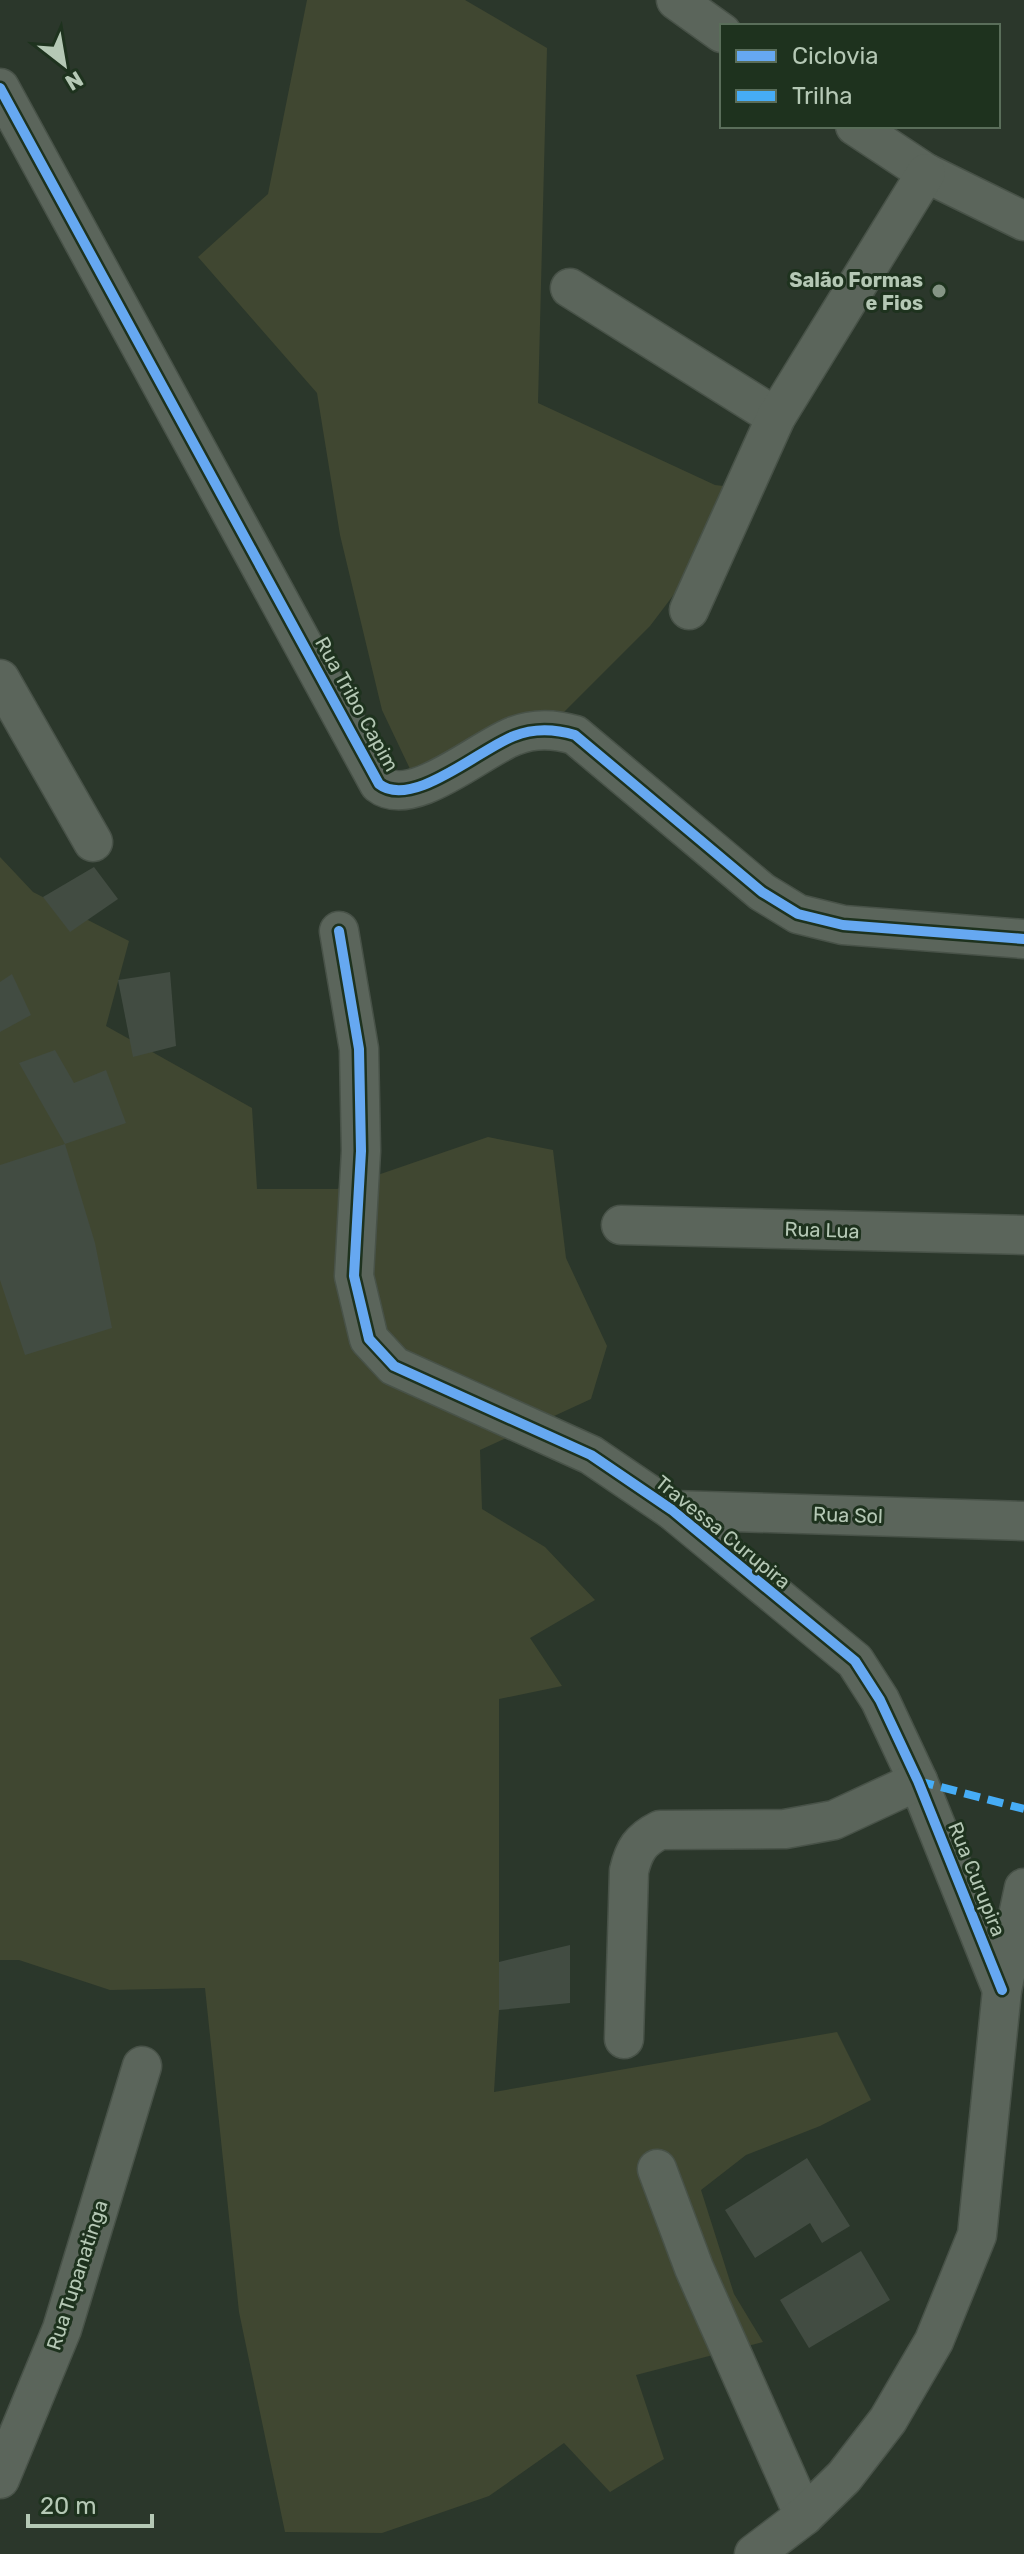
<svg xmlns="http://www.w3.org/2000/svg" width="1024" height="2554" font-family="Rubik,sans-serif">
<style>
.green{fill:#404731}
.building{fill:#424c42}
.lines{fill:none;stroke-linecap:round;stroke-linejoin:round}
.minor-casing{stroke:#485248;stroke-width:41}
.minor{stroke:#5b655b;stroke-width:38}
.quiet{stroke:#46acf6;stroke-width:8;stroke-dasharray:16 8;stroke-linecap:butt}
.cycleway-casing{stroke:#1e321e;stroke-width:15}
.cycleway{stroke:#66a8f1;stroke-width:10}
.poi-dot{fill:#859585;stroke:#1e321e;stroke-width:3}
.labels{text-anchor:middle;stroke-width:6;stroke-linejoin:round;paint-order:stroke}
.poi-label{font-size:20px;font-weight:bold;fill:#b5c8b5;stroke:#1e321e;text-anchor:end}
.street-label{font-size:20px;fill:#b5c8b5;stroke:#1e321e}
</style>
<rect width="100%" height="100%" fill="#2b372b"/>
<g class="green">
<polygon points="307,0 465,0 547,48 538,403 715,485 732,487 747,498 650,626 544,732 420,790 382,710 340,535 317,393 198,257 268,194"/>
<polygon points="0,857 33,892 129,941 106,1026 252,1108 257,1189 337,1189 488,1137 553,1150 566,1258 607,1346 591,1399 480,1450 482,1509 545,1547 595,1600 530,1638 562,1686 499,1699 499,2010 494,2092 837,2032 871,2100 820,2126 746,2155 701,2190 734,2294 763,2342 636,2375 664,2459 610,2492 564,2443 489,2496 382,2533 285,2532 239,2312 205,1988 110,1990 19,1960 0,1960"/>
</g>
<g class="building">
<polygon points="94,867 118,899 70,932 43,897"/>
<polygon points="170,972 176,1046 133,1057 118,980"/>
<polygon points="12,974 31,1015 0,1032 0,982"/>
<polygon points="55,1050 74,1083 106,1070 126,1123 65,1144 19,1063"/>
<polygon points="65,1144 95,1243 112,1328 25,1355 0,1280 0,1165"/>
<polygon points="570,1945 570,2003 499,2010 499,1962"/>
<polygon points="807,2158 850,2226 822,2243 810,2223 755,2258 725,2210"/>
<polygon points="861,2251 890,2300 809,2348 780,2300"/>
</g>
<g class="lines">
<defs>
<g id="minor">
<polyline points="676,0 722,33"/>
<path d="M0 88 379 784C412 810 481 748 514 736 534 728 555 729 575 735L762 892 798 914 843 925 1024 939"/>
<polyline points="855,126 926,173 1024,221"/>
<polyline points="570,288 776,417"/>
<polyline points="689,610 776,417 926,173"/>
<polyline points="0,679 93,842"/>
<polyline points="339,931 359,1049 361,1151 354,1276 369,1339 394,1366 591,1455 672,1510 855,1661 880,1700 918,1781 1002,1990"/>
<polyline points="621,1225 1024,1235"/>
<polyline points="672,1510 1024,1521"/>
<path d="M624 2039 629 1871C634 1850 640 1840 660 1830L785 1829 834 1820 918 1781"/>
<polyline points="657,2169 694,2268 804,2516"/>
<polyline points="0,2479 62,2329 142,2066"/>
<polyline points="754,2554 804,2516 844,2477 888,2420 934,2341 977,2235 1002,1990 1024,1888"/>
</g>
</defs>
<use href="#minor" class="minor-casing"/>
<use href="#minor" class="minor"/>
<polyline class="quiet" points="918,1781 1024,1809"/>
<defs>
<g id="cycleway">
<path d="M0 88 379 784C412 810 481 748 514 736 534 728 555 729 575 735L762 892 798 914 843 925 1024 939"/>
<polyline points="339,931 359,1049 361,1151 354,1276 369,1339 394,1366 591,1455 672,1510 855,1661 880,1700 918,1781 1002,1990"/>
</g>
</defs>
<use href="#cycleway" class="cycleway-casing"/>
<use href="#cycleway" class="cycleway"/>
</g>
<circle class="poi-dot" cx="939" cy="291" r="8"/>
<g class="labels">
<g class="poi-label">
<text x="923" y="287">Salão Formas<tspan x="923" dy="23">e Fios</tspan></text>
</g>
<g class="street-label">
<text transform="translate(357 704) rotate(61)" y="7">Rua Tribo Capim</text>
<text transform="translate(822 1230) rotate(2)" y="7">Rua Lua</text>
<text transform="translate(848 1515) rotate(2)" y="7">Rua Sol</text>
<text transform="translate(723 1532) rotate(39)" y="7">Travessa Curupira</text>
<text transform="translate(977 1879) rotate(68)" y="7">Rua Curupira</text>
<text transform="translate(77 2275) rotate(-72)" y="7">Rua Tupanatinga</text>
</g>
</g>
<rect x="720" y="24" width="280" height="104" fill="#1e321e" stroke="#5a6e5a" stroke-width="2"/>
<rect x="736" y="50" width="40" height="12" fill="#66a8f1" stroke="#5a6e5a" stroke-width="2"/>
<text x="792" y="64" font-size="24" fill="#b5c8b5">Ciclovia</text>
<rect x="736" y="90" width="40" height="12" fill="#46acf6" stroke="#5a6e5a" stroke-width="2"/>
<text x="792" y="104" font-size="24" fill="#b5c8b5">Trilha</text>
<g transform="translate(64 64) rotate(149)" stroke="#1e321e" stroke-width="6" paint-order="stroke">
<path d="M0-6L14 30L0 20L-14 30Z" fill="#b5c8b5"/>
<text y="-12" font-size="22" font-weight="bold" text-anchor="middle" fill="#b5c8b5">N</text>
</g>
<path d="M28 2514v12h124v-12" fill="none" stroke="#b5c8b5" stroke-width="4"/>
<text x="40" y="2514" font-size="24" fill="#b5c8b5" stroke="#1e321e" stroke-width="6" paint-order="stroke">20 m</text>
</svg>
